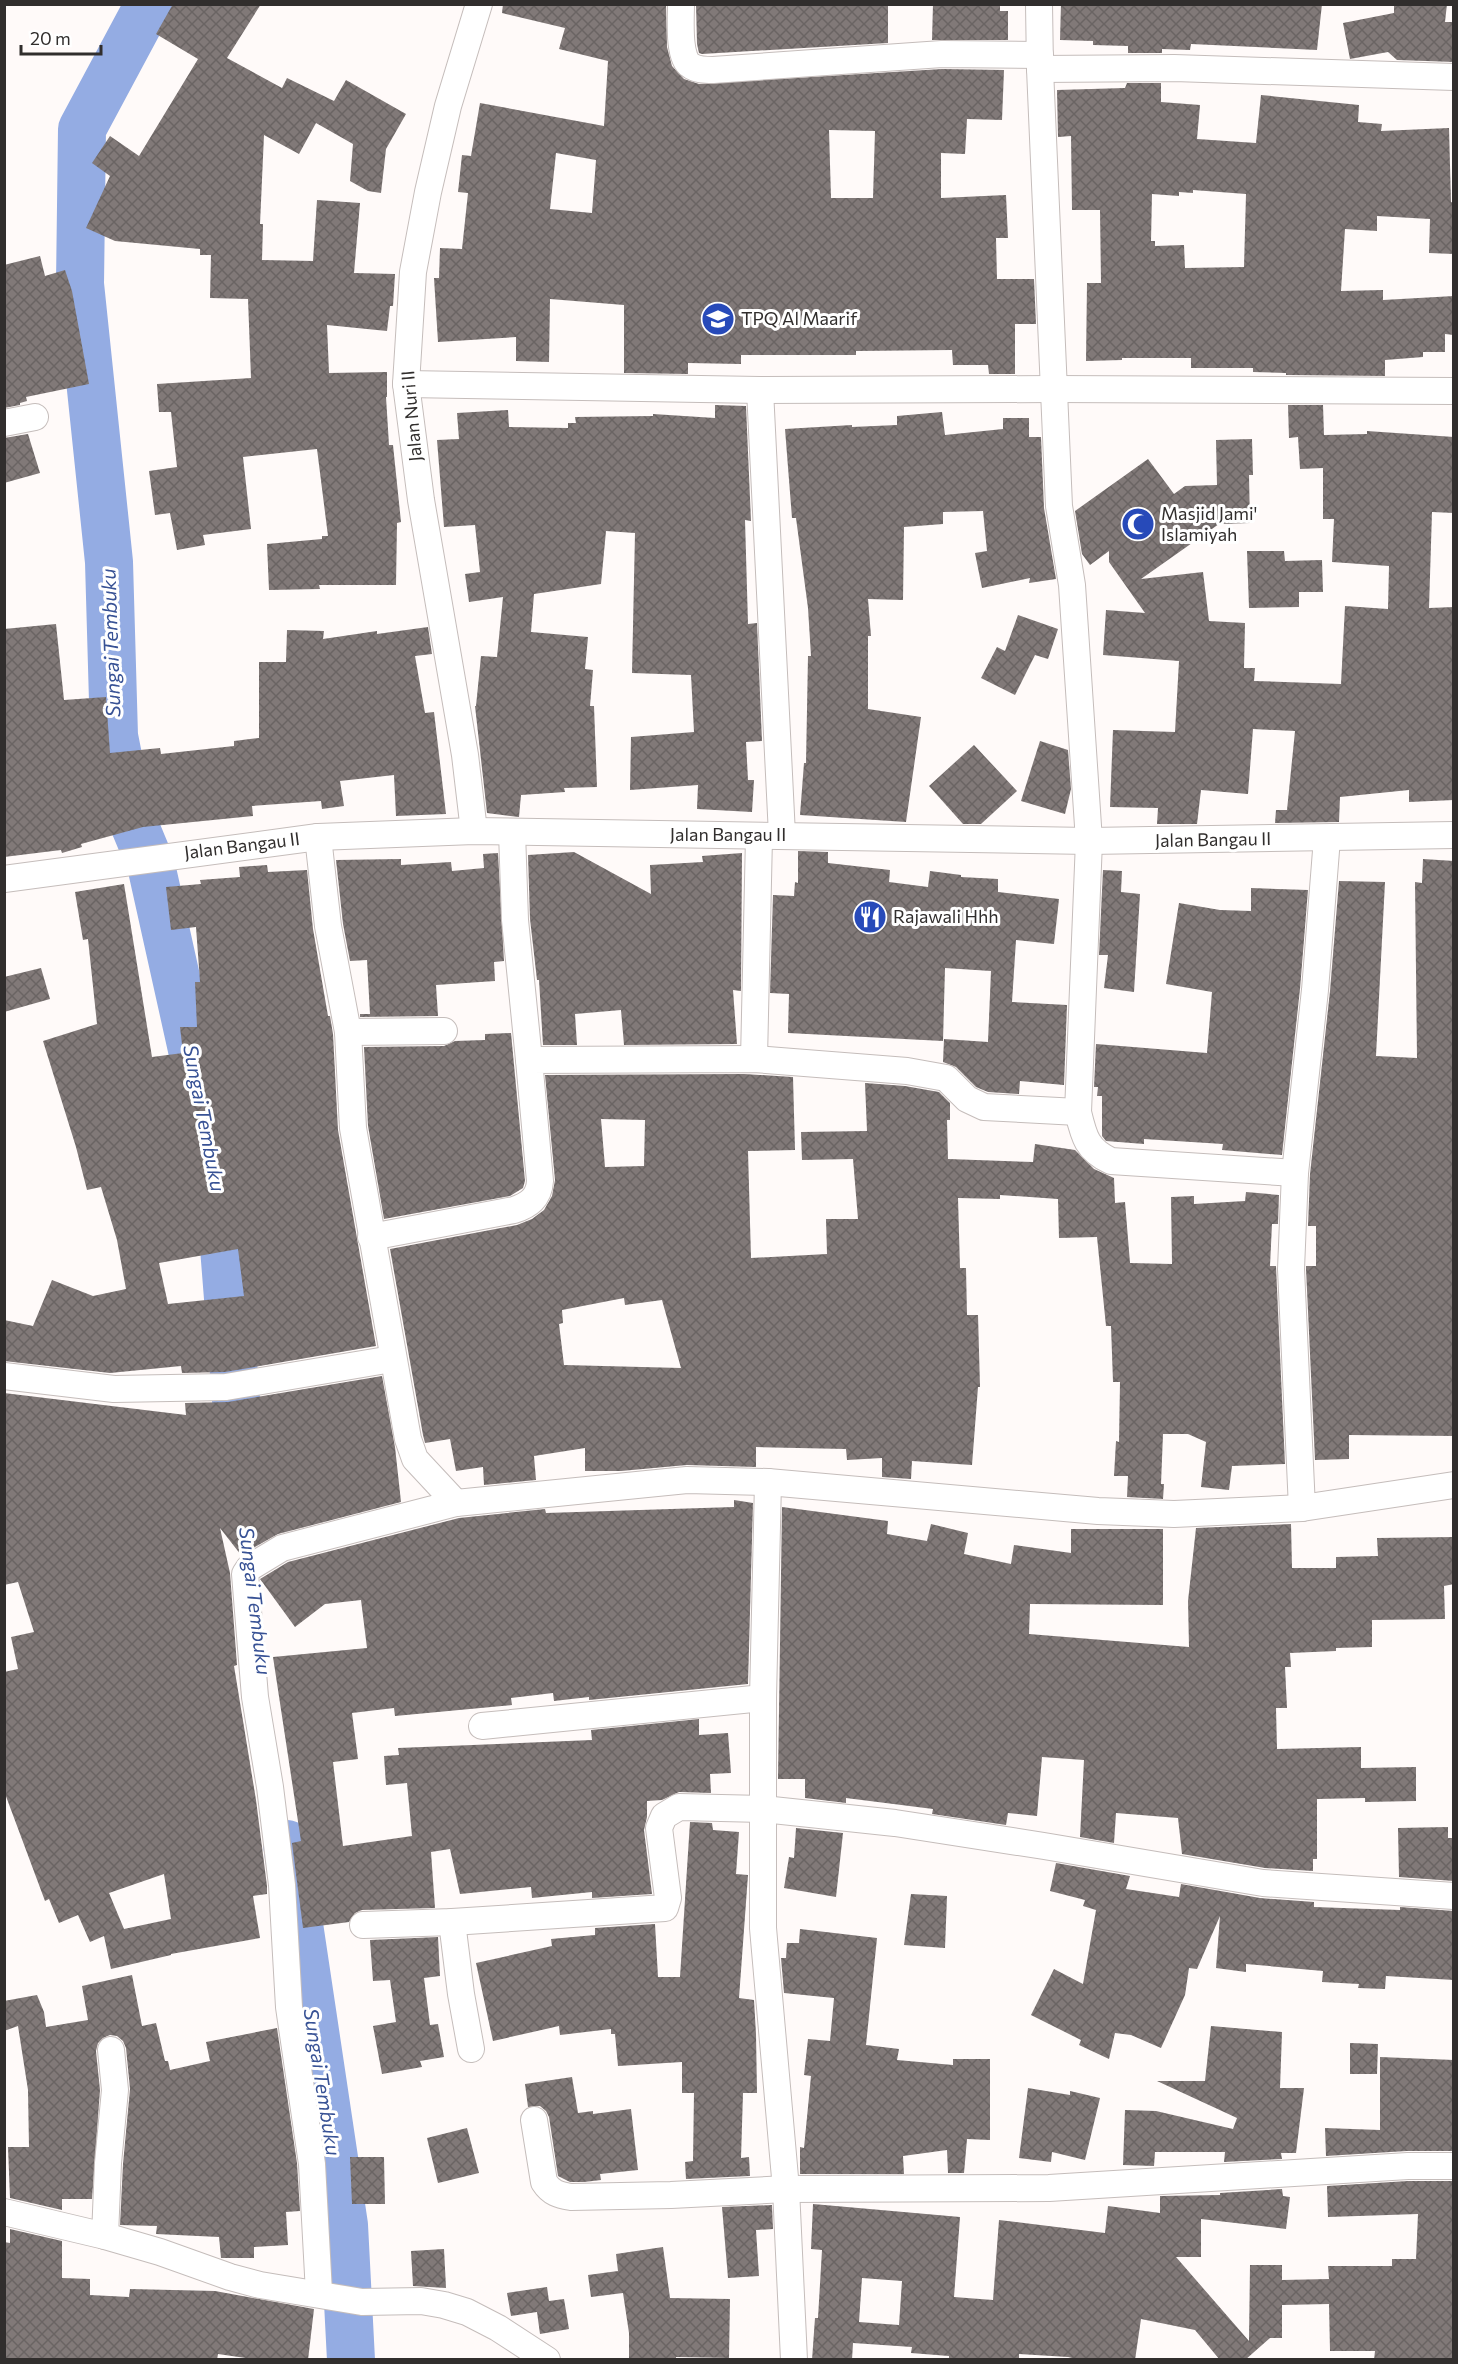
<svg xmlns="http://www.w3.org/2000/svg" width="1458" height="2364" font-family="Commissioner,sans-serif">
<style>
.lines{fill:none;stroke-linecap:round;stroke-linejoin:round}
.river{stroke:#94ace3;stroke-width:48}
.building{fill:url(#building-cross-hatch);fill-rule:evenodd}
.street-casing{stroke:#c5bdbb;stroke-width:28}
.street{stroke:#fff;stroke-width:26}
.labels{text-anchor:middle;stroke-width:6;stroke-linejoin:round;paint-order:stroke}
.poi-label{font-size:18px;fill:#312e2d;stroke:#fff;text-anchor:start}
.street-label{font-size:18px;fill:#312e2d;stroke:#fff}
.water-label{font-size:20px;font-style:italic;fill:#385295;stroke:#fff}
</style>
<defs>
<pattern id="building-cross-hatch" width="8" height="8" patternUnits="userSpaceOnUse" patternTransform="scale(1.5)"><rect width="8" height="8" fill="#817978"/><path d="M0 0l8 8M0 8l8-8" fill="none" stroke="#6a6463"/></pattern>
</defs>
<rect width="100%" height="100%" fill="#fffaf9"/>
<g class="lines">
<g class="river">
<polyline points="149,4 82,129 80,284 109,562 114,736 129,812 151,865 201,1090"/>
<polyline points="219,1184 239,1438"/>
<polyline points="287,1844 344,2225 351,2360"/>
</g>
</g>
<g class="building">
<polygon points="173,4 261,4 227,58 282,88 287,78 334,101 346,80 406,114 386,149 381,193 368,191 350,181 353,144 316,123 299,154 264,135 260,224 263,224 262,260 313,261 317,200 360,203 354,273 395,274 393,306 390,306 387,331 327,325 329,373 387,372 387,397 386,397 389,445 393,445 401,522 397,523 396,585 319,585 320,589 269,590 267,544 322,539 322,536 328,536 317,449 243,457 251,529 203,535 205,545 177,550 170,513 155,515 149,471 177,467 171,412 159,412 157,384 251,378 248,299 210,298 211,255 200,255 200,249 115,241 86,228 110,176 92,163 110,136 139,156 198,59 156,34"/>
<path d="M503 4H666L667 47 672 66 684 79 699 84 942 69 1004 70 1002 120 967 119 965 154 941 153V198L1006 195 1008 238H996L997 279H1034L1036 324H1015V374H989L988 365H953L952 350 856 351V355H741V364L688 363V374L624 373V305L550 299 549 362 516 361V337L438 342 434 278H439L440 248 462 249 468 193 458 192 462 155 471 156 480 103 604 126 608 61 559 49 565 28 502 13ZM829 130 875 131 873 198H831ZM556 153 596 160 592 213 550 209Z"/>
<polygon points="696,4 888,4 888,43 702,54 699,53 697,44"/>
<polygon points="933,4 1000,4 1000,11 1008,11 1008,40 932,40"/>
<polygon points="1061,4 1322,4 1317,50 1191,44 1190,50 1162,49 1162,53 1128,53 1128,46 1093,45 1093,41 1060,40"/>
<polygon points="1394,4 1447,4 1445,22 1454,22 1454,62 1397,60 1388,52 1350,59 1343,23 1394,13"/>
<path d="M1127 83H1161V102L1200 105 1197 139 1256 143 1261 95 1359 105 1358 122 1382 124 1381 131 1449 128 1451 202 1454 203V254L1429 253 1430 219 1377 216V231L1345 229 1341 291 1383 290V300L1454 296V335L1445 334V352H1423V357L1385 360V376L1286 375V373L1253 372V368H1191V358H1122V360L1086 361 1087 283H1101L1100 210H1072L1071 136 1058 137 1057 90 1125 88ZM1193 190 1246 194 1244 267 1185 268 1184 245 1155 246V241H1151L1152 194 1179 196V192L1193 193Z"/>
<polygon points="40,256 45,276 65,270 72,291 89,384 26,397 27,401 20,403 20,405 4,408 4,265"/>
<polygon points="715,405 746,406 751,521 745,520 748,624 757,623 762,741 746,742 748,780 754,780 752,812 697,809 698,785 630,790 631,737 694,732 691,675 632,673 635,533 606,531 601,584 534,594 531,632 588,637 585,669 593,670 590,706 594,706 597,787 564,788 565,792 521,795 519,817 487,813 475,706 476,706 481,656 497,657 503,597 469,602 465,574 480,572 475,525 444,527 437,440 459,439 457,413 508,410 509,427 568,428 568,423 576,423 575,417 653,416 653,414 715,418"/>
<polygon points="1288,405 1323,405 1324,435 1367,434 1367,431 1454,437 1454,513 1432,512 1429,608 1454,607 1454,800 1409,802 1409,790 1340,797 1339,822 1275,823 1276,810 1287,810 1295,731 1253,729 1248,794 1201,790 1197,824 1157,824 1158,808 1110,807 1113,730 1175,732 1179,661 1103,655 1106,610 1145,613 1109,562 1109,551 1090,565 1082,554 1075,511 1148,459 1174,494 1185,486 1217,485 1216,440 1252,439 1253,475 1249,475 1250,523 1219,524 1141,579 1203,572 1209,621 1245,623 1244,668 1255,668 1254,681 1341,684 1345,606 1388,609 1389,566 1332,562 1334,519 1323,519 1323,468 1300,469 1298,437 1289,438"/>
<polygon points="942,412 945,435 1003,429 1003,418 1029,418 1029,437 1041,437 1044,508 1056,579 1029,583 1030,578 982,588 975,553 987,551 983,511 943,512 943,524 904,527 903,600 868,599 871,636 868,636 868,709 921,717 906,822 800,815 804,763 806,763 808,656 811,656 808,608 796,518 792,518 785,429 852,425 852,427 897,425 897,416"/>
<polygon points="28,434 40,473 4,483 4,438"/>
<polygon points="1247,551 1284,551 1285,561 1322,560 1323,592 1299,592 1299,607 1249,608"/>
<polygon points="1018,615 1058,629 1048,659 1035,655 1015,695 981,678 997,647 1005,651"/>
<polygon points="56,624 64,700 106,697 110,753 160,748 161,754 234,746 234,741 259,738 259,662 286,662 287,630 324,631 323,639 377,631 377,634 428,627 432,654 415,656 425,713 434,712 446,814 396,816 394,775 340,781 344,806 322,809 321,801 252,806 253,816 143,827 81,844 82,847 62,853 61,850 4,857 4,629"/>
<polygon points="1040,741 1068,750 1071,789 1065,814 1021,801"/>
<polygon points="974,745 1017,791 981,824 963,824 929,786"/>
<polygon points="798,851 828,852 828,863 890,870 889,882 928,887 930,871 961,875 961,877 998,879 998,892 1059,899 1054,944 1016,940 1012,1002 1067,1005 1064,1085 1020,1081 1019,1094 988,1092 976,1087 956,1067 943,1062 944,1039 988,1042 991,971 945,968 943,1041 788,1033 789,994 770,993 773,895 794,896 795,882 798,883"/>
<polygon points="574,852 651,894 650,865 703,862 702,856 742,853 741,991 733,990 737,1044 624,1045 621,1010 575,1014 577,1045 543,1045 539,980 537,980 530,919 528,855"/>
<polygon points="498,853 504,961 494,962 495,981 436,985 438,1016 360,1017 360,1014 370,1014 367,960 350,961 343,924 336,860 401,859 401,865 451,862 452,871 484,868 483,854"/>
<polygon points="1423,859 1454,861 1454,1436 1349,1435 1349,1459 1315,1460 1306,1269 1306,1266 1316,1266 1316,1226 1308,1226 1310,1174 1330,991 1339,881 1385,882 1376,1056 1417,1058 1415,882 1422,883"/>
<path d="M267 865 268 872 307 870 313 929 328 1016H330L333 1034 338 1130 376 1346 225 1372 182 1373 181 1366 110 1373 4 1361V1320L33 1326 52 1280 93 1296 126 1289 117 1240 101 1187 87 1190 76 1147 43 1041 97 1024 88 939 83 940 75 892 124 884 152 1057 183 1053 180 1027H197L195 982H200L196 927 171 930 166 887 201 884 200 880 240 877 239 867ZM238 1249 244 1296 168 1304 159 1263Z"/>
<polygon points="1103,870 1122,871 1121,892 1140,894 1134,992 1104,988 1108,955 1099,955"/>
<polygon points="1251,888 1308,890 1300,989 1282,1155 1222,1150 1223,1144 1144,1139 1144,1144 1106,1141 1102,1136 1102,1096 1097,1096 1098,1087 1094,1087 1096,1044 1207,1053 1212,992 1166,984 1179,903 1220,910 1251,911"/>
<polygon points="41,968 50,999 4,1012 4,977"/>
<polygon points="511,1033 525,1181 523,1188 510,1196 384,1219 368,1126 364,1047 444,1046 455,1041 485,1040 485,1034"/>
<path d="M744 1074 793 1077 795 1150 748 1151 751 1258 827 1254 826 1219H858L853 1159 802 1160 801 1132 867 1131 865 1083 905 1086 939 1092 950 1103V1120H947L948 1159 1033 1162 1035 1144 1075 1150 1094 1169 1114 1178 1115 1203 1125 1202 1130 1263 1172 1264 1171 1197 1194 1196V1204L1245 1201 1246 1192 1279 1195 1278 1224H1272L1270 1266H1276L1285 1464 1232 1466 1229 1490 1201 1487 1206 1442 1188 1434H1163L1161 1484H1164L1163 1499 1127 1497 1128 1476H1114L1116 1441 1119 1442 1120 1382H1113L1111 1326H1106L1097 1237 1059 1238 1058 1199 1000 1195V1199L958 1198 960 1268H966L967 1315H978L980 1387H978L972 1465 912 1461 911 1479 882 1477V1458L847 1460 846 1449 756 1447V1467L687 1465 621 1471H585V1448L534 1456 536 1480 484 1485 483 1467 456 1471 450 1439 425 1443 423 1435 390 1249 517 1225 532 1219 544 1210 552 1196 555 1180 545 1075ZM601 1119 645 1120 644 1166 605 1167ZM624 1298 625 1305 662 1300 681 1368 564 1365 559 1324 563 1323 562 1310Z"/>
<path d="M382 1376 395 1447 401 1502 278 1534 241 1555 220 1528 230 1573 237 1665 234 1666 256 1800 267 1886V1894L253 1896 260 1938 171 1954V1955L111 1969 104 1936 90 1942 78 1915 59 1923 49 1899 45 1901 4 1791V1672L18 1669 11 1637 34 1632 18 1582 4 1585V1393L186 1415 185 1403 228 1402ZM164 1874 171 1919 124 1929 109 1893Z"/>
<polygon points="734,1500 753,1503 748,1684 589,1700 589,1697 554,1701 553,1693 511,1698 512,1705 395,1716 394,1708 352,1713 358,1759 333,1762 343,1846 412,1836 407,1783 386,1785 384,1756 399,1755 398,1748 592,1740 591,1730 699,1719 699,1735 728,1733 731,1773 710,1774 711,1793 679,1792 662,1800 647,1801 647,1817 644,1830 652,1894 592,1898 592,1892 532,1898 531,1887 460,1894 450,1849 431,1852 435,1908 362,1910 355,1913 349,1922 303,1928 292,1843 301,1841 273,1657 367,1648 361,1600 325,1604 295,1627 260,1579 288,1562 459,1518 545,1509 546,1513 734,1507"/>
<polygon points="782,1507 888,1521 887,1534 927,1541 931,1524 968,1533 964,1554 1011,1564 1014,1545 1071,1553 1071,1529 1163,1529 1163,1605 1030,1604 1029,1634 1189,1647 1188,1601 1196,1528 1291,1524 1292,1568 1336,1568 1336,1557 1378,1556 1377,1538 1454,1537 1454,1584 1444,1586 1445,1619 1372,1620 1372,1647 1336,1648 1336,1651 1290,1653 1291,1667 1285,1667 1287,1708 1276,1708 1277,1749 1361,1747 1361,1768 1416,1767 1416,1801 1365,1802 1365,1798 1317,1799 1317,1859 1313,1859 1313,1871 1265,1868 1182,1854 1178,1818 1116,1813 1114,1843 1080,1837 1084,1760 1042,1757 1037,1816 1008,1813 1006,1825 932,1814 933,1809 846,1798 846,1803 805,1798 805,1779 778,1779"/>
<polygon points="690,1822 712,1823 713,1830 739,1832 736,1874 748,1875 739,1998 754,2000 756,2034 757,2093 743,2093 741,2158 749,2157 750,2176 686,2179 685,2162 693,2161 694,2093 682,2093 682,2062 618,2066 615,2034 611,2034 611,2029 560,2035 559,2026 493,2041 476,1963 552,1946 551,1939 595,1935 595,1928 655,1924 658,1977 680,1977"/>
<polygon points="1448,1827 1448,1838 1454,1838 1454,1881 1399,1877 1398,1828"/>
<polygon points="796,1828 843,1833 836,1897 784,1888 789,1857 794,1858"/>
<polygon points="1056,1863 1130,1876 1126,1889 1179,1897 1181,1884 1260,1898 1314,1902 1314,1907 1400,1910 1400,1907 1454,1911 1454,1980 1386,1976 1385,1989 1358,1988 1359,1984 1322,1982 1323,1971 1246,1964 1246,1972 1216,1968 1220,1916 1197,1969 1189,1968 1185,1995 1161,2048 1131,2035 1115,2033 1109,2059 1079,2045 1081,2040 1031,2015 1054,1969 1083,1984 1096,1910 1083,1906 1085,1900 1050,1891"/>
<polygon points="911,1894 947,1896 945,1948 904,1945"/>
<polygon points="800,1929 877,1938 866,2045 899,2049 897,2060 953,2065 953,2059 990,2059 990,2140 967,2139 964,2173 948,2173 947,2150 903,2156 904,2174 800,2174 800,2147 804,2148 811,2076 804,2075 808,2039 830,2041 834,1998 784,1993 781,1958 786,1958 787,1943 799,1943"/>
<polygon points="438,1937 440,1976 424,1978 430,2025 438,2024 444,2057 420,2061 422,2067 382,2074 373,2026 396,2022 390,1980 373,1981 370,1940"/>
<polygon points="132,1975 142,2026 156,2023 165,2061 168,2061 170,2070 210,2061 206,2042 277,2028 297,2163 300,2211 286,2212 288,2245 254,2247 254,2258 221,2258 219,2237 156,2234 157,2226 120,2225 123,2164 130,2089 126,2048 123,2041 117,2036 110,2035 103,2038 98,2043 96,2051 100,2090 92,2199 62,2199 62,2210 10,2198 8,2147 29,2147 28,2090 18,2026 4,2031 4,2001 37,1995 44,2012 46,2027 88,2020 82,1986"/>
<polygon points="1211,2026 1282,2032 1280,2088 1304,2088 1296,2153 1281,2153 1282,2159 1224,2162 1225,2152 1155,2152 1154,2166 1123,2165 1125,2110 1156,2111 1233,2129 1237,2118 1157,2081 1205,2081"/>
<polygon points="1350,2043 1378,2044 1377,2074 1350,2074"/>
<polygon points="1380,2057 1454,2060 1454,2151 1407,2151 1326,2156 1325,2128 1380,2130"/>
<polygon points="572,2077 578,2113 593,2111 593,2114 631,2109 638,2170 600,2174 601,2180 584,2182 570,2182 558,2176 549,2117 546,2111 540,2106 528,2107 525,2084"/>
<polygon points="1028,2088 1070,2095 1070,2091 1100,2098 1085,2160 1052,2152 1051,2162 1019,2158"/>
<polygon points="467,2128 479,2173 438,2183 427,2138"/>
<polygon points="350,2157 384,2157 385,2204 352,2204"/>
<path d="M1408 2181H1454V2360H1374L1375 2351H1330L1329 2304 1282 2305V2338H1270L1245 2360H1220L1195 2330 1141 2319 1135 2360H1080L1068 2357 1019 2354V2360H949V2356L911 2353 912 2347 853 2343 852 2360H812L815 2318H818L822 2250 811 2249 813 2204 960 2217 954 2297 993 2300 999 2220 1105 2233 1108 2206 1160 2213V2196L1220 2195V2193L1282 2189 1283 2196 1290 2197 1286 2229 1201 2219V2257H1176L1249 2341 1250 2265H1282V2280L1329 2279 1328 2266H1392V2259H1416L1418 2214 1328 2217 1327 2186ZM862 2278 902 2281 899 2325 859 2322Z"/>
<polygon points="772,2205 773,2229 756,2230 759,2276 728,2278 722,2207"/>
<polygon points="10,2229 62,2241 62,2278 90,2279 90,2295 129,2297 130,2289 215,2291 314,2309 308,2360 260,2360 218,2354 217,2360 4,2360 4,2242 10,2243"/>
<polygon points="663,2247 670,2298 730,2299 729,2358 676,2357 676,2360 629,2360 629,2333 623,2293 591,2297 588,2275 618,2271 616,2254"/>
<polygon points="444,2249 446,2288 413,2286 411,2251"/>
<polygon points="547,2287 549,2301 564,2299 569,2329 540,2334 537,2312 511,2316 507,2293"/>
</g>
<g class="lines">
<defs>
<g id="street">
<path d="M681 4C681 18 678 57 690 65 696 70 706 70 713 70L942 54 1040 55"/>
<path d="M1039 4 1040 69 1059 506 1072 585 1089 841 1078 1112C1084 1137 1087 1150 1111 1161L1295 1173"/>
<polyline points="1040,69 1174,68 1454,77"/>
<polyline points="406,384 760,390 1054,389 1454,391"/>
<polyline points="760,390 782,835"/>
<polyline points="4,423 35,417"/>
<polyline points="474,831 465,755 421,500 406,384 413,272 428,192 448,106 479,4"/>
<polyline points="512,832 515,920 529,1060"/>
<polyline points="318,837 328,926 348,1032 353,1128 408,1439 415,1459 456,1503"/>
<polyline points="4,879 318,837 474,831 1089,841 1454,835"/>
<polyline points="348,1032 444,1031"/>
<polyline points="754,1059 759,837"/>
<path d="M371 1237 514 1210C529 1205 539 1198 540 1181L529 1060 754 1059 907 1071 946 1078 967 1099 984 1107 1078 1112"/>
<polyline points="4,1376 114,1389 226,1387 392,1359"/>
<polyline points="768,1482 763,1698 763,1928 786,2189 794,2360"/>
<polyline points="1302,1508 1291,1269 1295,1173 1315,990 1327,838"/>
<polyline points="482,1726 763,1698"/>
<polyline points="452,1922 461,1994 471,2049"/>
<polyline points="363,1925 452,1922 665,1908 668,1898 659,1828 664,1816 679,1807 763,1809 895,1823 1044,1846 1263,1883 1454,1896"/>
<path d="M534 2120 544 2182C551 2193 559 2195 571 2197L671 2195 786 2189 1049 2188 1408 2166H1454"/>
<polyline points="4,2212 105,2236 160,2252 230,2277 260,2285 362,2302 421,2301 444,2305 467,2312 498,2328 547,2360"/>
<polyline points="105,2236 108,2163 115,2090 111,2050"/>
<polyline points="319,2293 312,2164 289,2007 282,1885 270,1787 255,1697 245,1574 249,1568 282,1548 456,1503 687,1480 768,1482 1098,1511 1174,1514 1302,1508 1454,1485"/>
</g>
</defs>
<use href="#street" class="street-casing"/>
<use href="#street" class="street"/>
</g>
<defs>
<symbol id="school-disc" viewBox="-11 -11 22 22"><circle r="9.5" fill="#274ab9" stroke="#fff"/><path d="M0-5L7-2L0 1L-7-2ZM-4 1L0 2.5L4 1V4Q0 6-4 4Z" fill="#fff"/></symbol>
<symbol id="mosque-disc" viewBox="-11 -11 22 22"><circle r="9.5" fill="#274ab9" stroke="#fff"/><path d="M3.5-4.9A6 6 0 1 0 3.5 4.9A5 5 0 1 1 3.5-4.9Z" fill="#fff"/></symbol>
<symbol id="restaurant-disc" viewBox="-11 -11 22 22"><circle r="9.5" fill="#274ab9" stroke="#fff"/><path d="M-5-6h1v4h1v-4h1v4h1v-4h1v5L-1.5 .5V6h-2V.5L-5-1ZM5-6V6H3V1.5H1.5Q1.5-4 5-6Z" fill="#fff"/></symbol>
</defs>
<g fill-rule="evenodd">
<use href="#school-disc" x="699" y="300" width="38" height="38"/>
<use href="#mosque-disc" x="1119" y="505" width="38" height="38"/>
<use href="#restaurant-disc" x="851" y="898" width="38" height="38"/>
</g>
<g class="labels">
<g class="poi-label">
<text x="741" y="325">TPQ Al Maarif</text>
<text x="1161" y="520">Masjid Jami'<tspan x="1161" dy="21">Islamiyah</tspan></text>
<text x="893" y="923">Rajawali Hhh</text>
</g>
<g class="street-label">
<text transform="translate(412 416) rotate(-95)" y="6">Jalan Nuri II</text>
<text x="728" y="841">Jalan Bangau II</text>
<text transform="translate(1213 840) rotate(-1)" y="6">Jalan Bangau II</text>
<text transform="translate(242 846) rotate(-7)" y="6">Jalan Bangau II</text>
</g>
<g class="water-label">
<text transform="translate(111 643) rotate(-92)" y="7">Sungai Tembuku</text>
<text transform="translate(204 1118) rotate(79)" y="7">Sungai Tembuku</text>
<text transform="translate(255 1601) rotate(83)" y="7">Sungai Tembuku</text>
<text transform="translate(322 2082) rotate(81)" y="7">Sungai Tembuku</text>
</g>
</g>
<rect width="1458" height="2364" fill="none" stroke="#312e2d" stroke-width="12"/>
<path d="M21 45v9h80v-9" fill="none" stroke="#312e2d" stroke-width="3"/>
<text x="30" y="45" font-size="18" fill="#312e2d" stroke="#ffffff" stroke-width="4.5" paint-order="stroke">20 m</text>
</svg>
